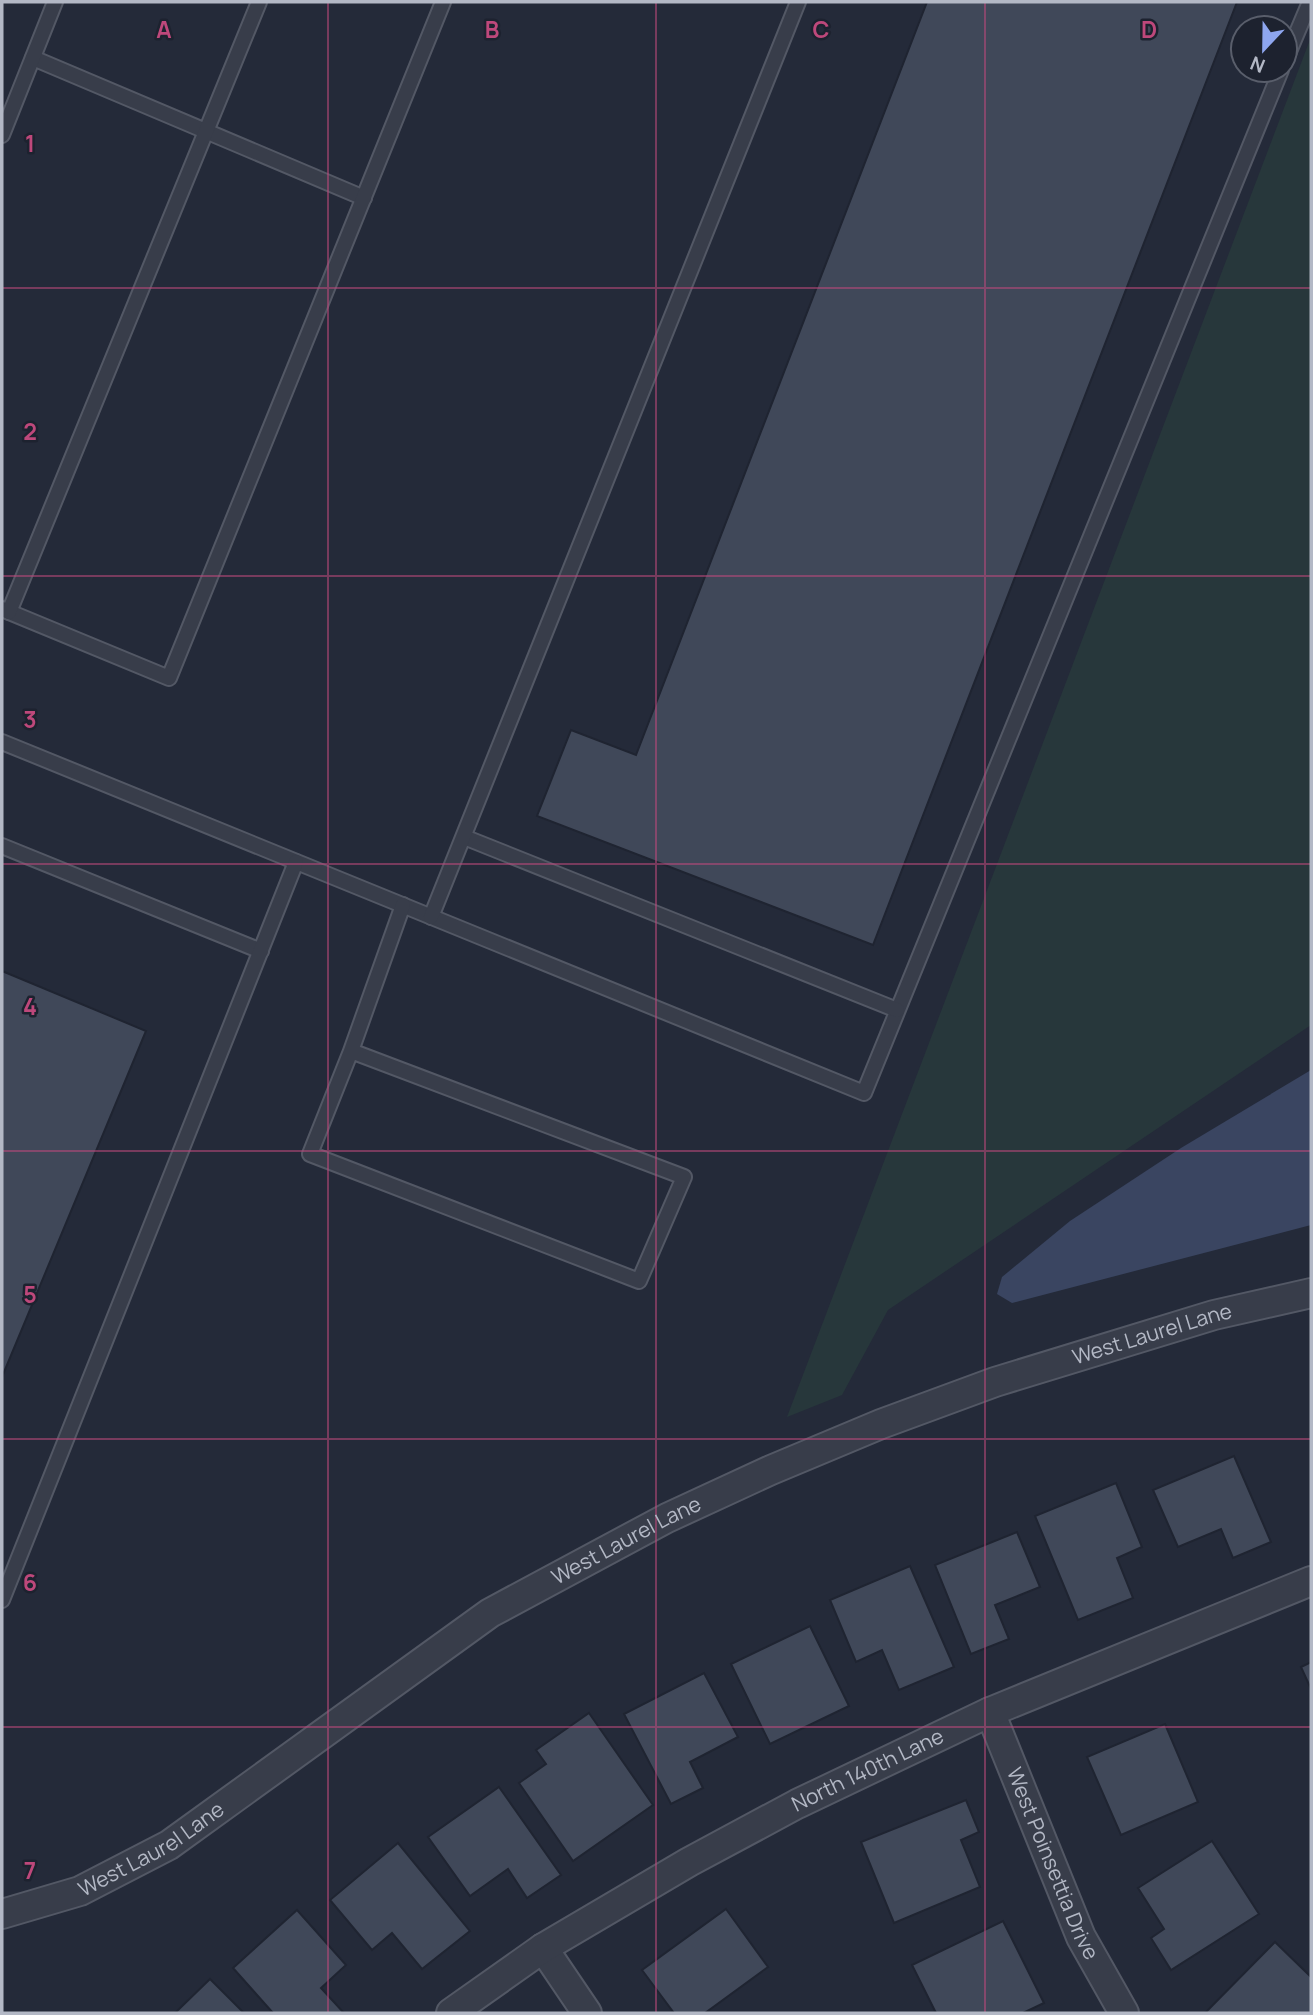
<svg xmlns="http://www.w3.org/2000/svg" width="1313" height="2015" font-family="Manrope,sans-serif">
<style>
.green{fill:#27373b}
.water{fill:#3a4561}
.building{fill:#404859;stroke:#1f2431;stroke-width:2}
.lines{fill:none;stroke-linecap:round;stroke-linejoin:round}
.service-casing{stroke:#535865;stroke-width:18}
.minor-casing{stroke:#535865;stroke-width:32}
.service{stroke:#383d4a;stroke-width:14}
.minor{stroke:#383d4a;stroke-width:28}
.grid{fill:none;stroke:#be487b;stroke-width:2;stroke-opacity:0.55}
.labels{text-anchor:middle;stroke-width:5;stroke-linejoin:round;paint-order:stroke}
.street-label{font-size:21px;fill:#b3b8c5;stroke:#1d222f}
.grid-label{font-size:23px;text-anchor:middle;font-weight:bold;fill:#be487b;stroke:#1d222f;stroke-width:5;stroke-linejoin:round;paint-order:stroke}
</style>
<rect width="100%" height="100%" fill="#242a39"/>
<polygon class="green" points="1311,37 1311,1025 888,1310 842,1395 787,1417"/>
<polygon class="water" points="1311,1070 1311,1225 1012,1303 997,1294 1002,1277 1070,1221 1181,1148"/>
<g class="building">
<polygon points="927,2 1237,2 873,945 537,816 571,730 636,755"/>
<polygon points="2,971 146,1031 2,1377"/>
<polygon points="1234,1456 1271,1542 1233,1558 1221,1529 1178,1547 1153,1490"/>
<polygon points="1116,1483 1142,1547 1117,1558 1133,1598 1078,1620 1035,1516"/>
<polygon points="1017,1532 1040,1587 995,1605 1009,1639 971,1654 935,1565"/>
<polygon points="910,1566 954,1667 899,1690 882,1650 856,1662 830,1600"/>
<polygon points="810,1626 849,1706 770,1744 731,1664"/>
<polygon points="1311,1662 1311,1689 1301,1667"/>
<polygon points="704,1673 738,1737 690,1762 703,1788 671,1804 624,1714"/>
<polygon points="589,1713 653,1805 573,1861 519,1783 546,1764 536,1750"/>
<polygon points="1165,1724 1198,1802 1121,1835 1087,1757"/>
<polygon points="499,1787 561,1875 527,1898 508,1869 470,1896 428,1837"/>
<polygon points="966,1800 979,1832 961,1840 980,1887 894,1923 861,1842"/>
<polygon points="1212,1841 1259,1914 1171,1970 1151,1938 1164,1929 1138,1888"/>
<polygon points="398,1843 470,1931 422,1969 392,1933 372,1950 330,1900"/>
<polygon points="726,1909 768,1967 705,2013 674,2013 642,1970"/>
<polygon points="297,1910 346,1965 321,1988 344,2013 273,2013 233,1968"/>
<polygon points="1003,1921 1044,2003 1023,2013 936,2013 912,1965"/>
<polygon points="1275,1942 1311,1977 1311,2013 1205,2013"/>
<polygon points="210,1979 244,2013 175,2013"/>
</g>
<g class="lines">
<defs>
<g id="service">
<polyline points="33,58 364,198"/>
<polyline points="1285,61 1310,2"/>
<polyline points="2,135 55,2"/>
<polyline points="2,609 169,678 443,2"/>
<polyline points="9,612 259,2"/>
<polyline points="2,742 864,1093 1281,70"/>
<polyline points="464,837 897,1010"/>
<polyline points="2,846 261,951"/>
<polyline points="431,917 798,2"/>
<polyline points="351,1051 684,1177 639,1281 310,1154 351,1051 403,905"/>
<polyline points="2,1600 296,862"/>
</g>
<g id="minor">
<path id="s1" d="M990 1712 1081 1937 1124 2013"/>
<path id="s2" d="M2 1914 80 1891 169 1845 490 1613 667 1518 771 1470 881 1424 995 1382 1214 1315 1311 1293"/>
<polyline points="543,1948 587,2013"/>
<path id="s3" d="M451 2013 543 1948 689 1862 797 1804 990 1712 1311 1581"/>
</g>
</defs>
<use href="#service" class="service-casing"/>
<use href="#minor" class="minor-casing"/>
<use href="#service" class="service"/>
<use href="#minor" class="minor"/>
</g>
<path class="grid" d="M328 2V2013M656 2V2013M985 2V2013M2 288H1311M2 576H1311M2 864H1311M2 1151H1311M2 1439H1311M2 1727H1311"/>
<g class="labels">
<g class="street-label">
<text dy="7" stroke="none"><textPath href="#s2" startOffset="1298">West Laurel Lane</textPath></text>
<text dy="7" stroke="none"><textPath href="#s2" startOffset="732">West Laurel Lane</textPath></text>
<text dy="7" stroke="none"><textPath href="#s3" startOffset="483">North 140th Lane</textPath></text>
<text dy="7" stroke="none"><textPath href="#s2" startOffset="164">West Laurel Lane</textPath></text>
<text dy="7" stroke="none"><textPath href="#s1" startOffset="164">West Poinsettia Drive</textPath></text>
</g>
</g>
<g class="grid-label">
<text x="164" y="38">A</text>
<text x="492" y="38">B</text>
<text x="821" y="38">C</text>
<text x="1149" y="38">D</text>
<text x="30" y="152">1</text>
<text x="30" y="440">2</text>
<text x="30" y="728">3</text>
<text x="30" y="1015">4</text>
<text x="30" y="1303">5</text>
<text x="30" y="1591">6</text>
<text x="30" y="1879">7</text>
</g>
<rect width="1313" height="2015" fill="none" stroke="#b3b8c5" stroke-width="7"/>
<g transform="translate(1264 49) rotate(202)"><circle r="33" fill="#1d222f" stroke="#595e6b" stroke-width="2"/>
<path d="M0-5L12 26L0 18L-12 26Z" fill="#8ea6ef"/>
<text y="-10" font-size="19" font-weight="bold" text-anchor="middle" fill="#b3b8c5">N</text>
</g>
</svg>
